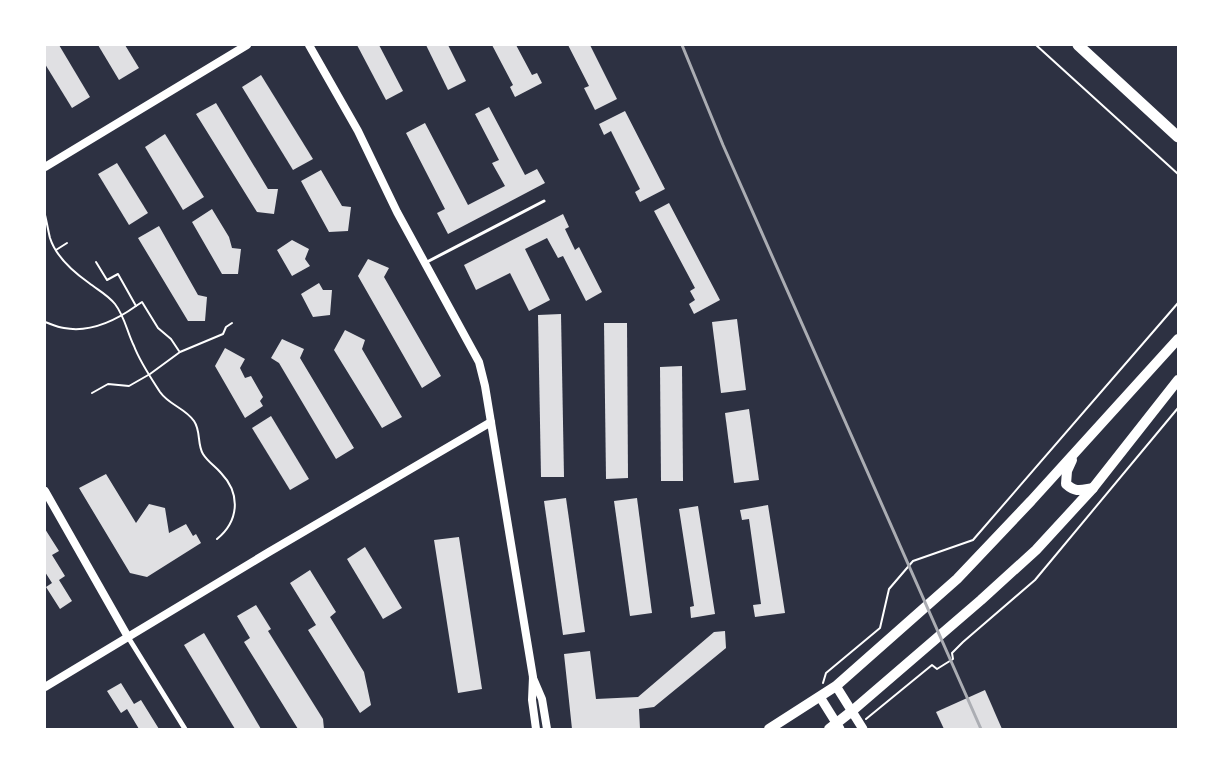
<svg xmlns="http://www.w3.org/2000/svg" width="1223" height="774" font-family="'Titillium Web',sans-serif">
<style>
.building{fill:#e0e0e3}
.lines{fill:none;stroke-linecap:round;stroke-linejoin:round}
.path{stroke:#fff;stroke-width:2}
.service{stroke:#fff;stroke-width:3}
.minor{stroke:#fff;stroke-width:5}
.tertiary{stroke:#fff;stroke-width:8}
.secondary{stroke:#fff;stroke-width:9}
.primary{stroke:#fff;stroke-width:10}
.motorway{stroke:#fff;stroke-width:11}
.rail{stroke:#abadb3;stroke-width:3}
</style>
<rect width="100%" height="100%" fill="#2d3142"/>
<g class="building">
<polygon points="45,45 59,45 90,97 72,108 45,64"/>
<polygon points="98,45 125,45 139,68 119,80"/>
<polygon points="357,45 379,45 403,91 386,100"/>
<polygon points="426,45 448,45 466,81 448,90"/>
<polygon points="492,45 516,45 532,75 537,73 542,83 515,97 510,87 513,85"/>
<polygon points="568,45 590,45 617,99 595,110 584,88 589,86"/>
<polygon points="261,75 313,159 293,170 242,87"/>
<polygon points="216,103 268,189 278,189 274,214 257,212 196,114"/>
<polygon points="489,107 525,175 537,169 545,183 448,234 437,213 445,209 406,133 425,123 468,205 505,186 492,163 499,160 475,114"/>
<polygon points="625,111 665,189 640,202 635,192 640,189 611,131 604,135 599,124"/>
<polygon points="165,134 204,197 183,210 145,147"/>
<polygon points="117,163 148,213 129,225 98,174"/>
<polygon points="321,170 342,206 351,207 348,231 329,232 301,181"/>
<polygon points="669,203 720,300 694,314 689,304 695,300 690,291 695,288 654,211"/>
<polygon points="212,209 229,237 232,248 241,249 238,274 222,274 192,222"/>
<polygon points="563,214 569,227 565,229 575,250 579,247 602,292 586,301 563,256 558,258 547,238 525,249 550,300 529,311 510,273 476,290 464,265"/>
<polygon points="159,226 198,295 207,297 205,321 188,321 138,238"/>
<polygon points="292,240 309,249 305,259 310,266 292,276 277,250"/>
<polygon points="368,259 389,268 384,277 441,376 422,388 358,276"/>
<polygon points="319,283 323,290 332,290 330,315 313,317 301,294"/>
<polygon points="561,314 564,477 541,477 538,315"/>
<polygon points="737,319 746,390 721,393 712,322"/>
<polygon points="604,323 627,323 628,478 606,479"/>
<polygon points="345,330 365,340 362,349 402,417 382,428 334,350"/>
<polygon points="282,339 304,349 300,358 354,448 336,459 279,363 271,358"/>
<polygon points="225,348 245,359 240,368 245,378 251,376 263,397 260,401 263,406 245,418 215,366"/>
<polygon points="682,366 683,481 661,481 660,367"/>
<polygon points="749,409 759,480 734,483 725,413"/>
<polygon points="271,416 309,479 290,490 252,428"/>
<polygon points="106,474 136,523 149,504 165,508 169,533 186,524 193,536 196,534 201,543 147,577 130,573 79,488"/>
<polygon points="566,498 585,632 563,635 544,501"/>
<polygon points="637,498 652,613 630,616 614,501"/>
<polygon points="768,505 785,613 755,617 753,605 761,604 749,519 742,520 740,510"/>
<polygon points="698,506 715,614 691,618 690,607 694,606 679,509"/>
<polygon points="45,529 59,551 52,555 65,576 59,580 72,601 60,609 46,587 52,583 45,572"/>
<polygon points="459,537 482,689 458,693 434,540"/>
<polygon points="365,547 402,608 383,619 347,559"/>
<polygon points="310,570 336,612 330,617 364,672 371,705 360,713 308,630 316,625 290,583"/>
<polygon points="256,605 271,629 268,631 323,719 324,729 298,729 244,642 250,638 237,616"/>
<polygon points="725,631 726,648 654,707 639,709 640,729 572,729 564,654 590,651 596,699 638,697 714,632"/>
<polygon points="204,633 261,729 235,729 184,645"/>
<polygon points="121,683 134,704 141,700 159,729 139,729 127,709 121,713 107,691"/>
<polygon points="985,690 1002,729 944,729 936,712"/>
</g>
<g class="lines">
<g class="path">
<polyline points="1036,45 1178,174"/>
<path d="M45 215C47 223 48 230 50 238 56 257 72 271 89 283 98 290 108 295 115 304 125 317 127 332 134 346 140 362 151 378 160 392 169 405 185 408 194 421 201 431 197 444 203 454 208 462 215 466 221 473 241 494 239 521 217 539"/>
<polyline points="56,250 67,243"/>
<polyline points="96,262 107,280 118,274 136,306 142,302 158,328 171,339 179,351"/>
<path d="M45 322C51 324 57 327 64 328 90 333 115 321 136 306"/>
<polyline points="92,393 108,384 129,386 150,374 180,352 223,334 226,327 232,323"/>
<polyline points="823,683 826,673 880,628 889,589 913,561 973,540 1178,303"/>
<polyline points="866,719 932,665 937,669 953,659 952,653 963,642 1035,580 1178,408"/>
</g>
<polyline class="service" points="425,263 544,201"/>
<polyline class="minor" points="128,637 185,729"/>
<g class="tertiary">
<polyline points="309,45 358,131 397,212 479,362 485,386 533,677 532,700 536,729"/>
<polyline points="45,167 247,45"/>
<polyline points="45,491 128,637"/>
<polyline points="533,678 542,699 547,729"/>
<polyline points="45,687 269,552 491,422"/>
</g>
<g class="secondary">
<polyline points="836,686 863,729"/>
<polyline points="820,697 840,729"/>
</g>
<g class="primary">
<path d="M1072 460 1067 471 1066 484C1076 493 1081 490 1093 488"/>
<polyline points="769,729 836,686 957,579 1031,501 1178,339"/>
<polyline points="829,729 852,711 981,600 1036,550 1093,488 1178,380"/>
</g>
<polyline class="motorway" points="1078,45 1178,137"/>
<polyline class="rail" points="682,45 723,145 981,729"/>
</g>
<rect width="1223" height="774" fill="none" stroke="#ffffff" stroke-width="92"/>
</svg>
